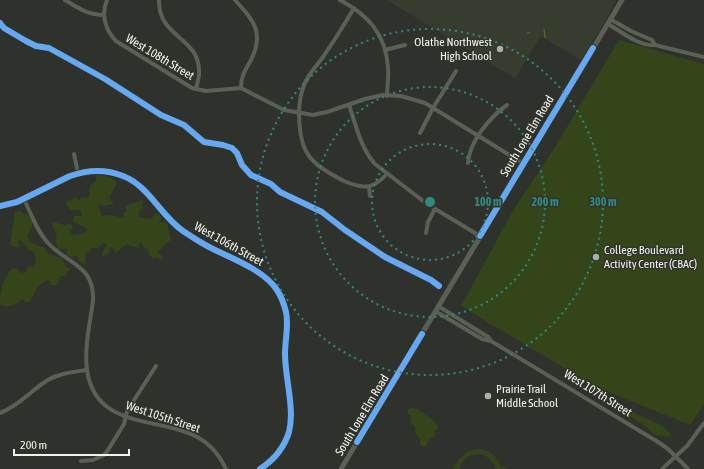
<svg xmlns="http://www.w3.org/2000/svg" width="704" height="469" font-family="'Asap Condensed',sans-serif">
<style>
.built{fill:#363d2f}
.green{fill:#344619}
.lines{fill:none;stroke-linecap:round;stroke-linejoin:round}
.stream{stroke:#55751d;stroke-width:1}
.minor{stroke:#5b6055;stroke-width:4}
.tertiary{stroke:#5b6055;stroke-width:5}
.cycleway-casing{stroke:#30342a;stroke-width:8}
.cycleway{stroke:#66a8f1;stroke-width:6}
.ring{fill:none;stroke:#318981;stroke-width:2;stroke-dasharray:2 4}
.poi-dot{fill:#adb0aa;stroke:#30342a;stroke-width:1.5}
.labels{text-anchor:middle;stroke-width:3;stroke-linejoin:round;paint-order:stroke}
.poi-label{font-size:12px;fill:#f1f4ee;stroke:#30342a;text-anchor:start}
.street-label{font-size:12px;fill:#f1f4ee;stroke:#30342a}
.centre{fill:#318981;stroke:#30342a;stroke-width:2}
.ring-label{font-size:12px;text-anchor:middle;font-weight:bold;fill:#318981;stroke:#30342a;stroke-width:3;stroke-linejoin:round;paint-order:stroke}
</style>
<rect width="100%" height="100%" fill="#2f322c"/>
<polygon class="built" points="387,0 616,0 603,25 581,60 541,36 515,78"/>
<g class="green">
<polygon points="619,40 704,64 704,405 690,425 594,386 461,306 514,209 557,144"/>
<path d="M96 175C106 175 110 176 117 183L109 198 114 203 109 205 98 206 102 216C109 214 115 217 123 217L124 213 127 211 125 208 128 204C132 205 136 201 142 201L143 207 139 212V217L151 219 156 213 160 215 161 219 159 223 164 222 167 223 171 240C165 243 163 248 157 252L162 256V261L156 257 154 259 150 256 148 250 143 247 142 243H140L137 248 127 244 115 253 112 246 108 254 103 256 102 253 107 245 103 243 98 248H91L89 252 86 253 85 265 79 261 77 255 72 257 66 255 67 249H58L55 240 57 235 52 225 53 222 64 225 71 224 73 229 69 230 72 235 79 234 88 231 83 226 73 222 74 216H82L81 210H71L67 205V200L71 201 74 197 79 200 83 197 89 198 90 186 96 182Z"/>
<path d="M20 211 24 215 26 214 32 219V227L27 236 31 243 45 248 49 254 63 259 65 266 71 269 66 273V276H61L56 285H51L48 279 37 287 30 302H25L23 298C17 304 9 309 0 305 0 290 3 281 11 269L17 268 21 273 26 272 29 266H33L36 261 35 252 29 251C27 247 24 240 18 240L19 247H13L10 244 15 212Z"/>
<path d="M611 398C620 404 629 411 638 415 649 420 666 424 671 437L656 435 635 419 610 405Z"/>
<polygon points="409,408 417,409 435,422 438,428 435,431 435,436 429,439 427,445 423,447 420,444 420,439 415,433 415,427 410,422 411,416 407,412"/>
<path d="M479 449C490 450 498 457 501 468L503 466 507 469H496C493 456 477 449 466 458 463 461 461 465 459 469H453C459 458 465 450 479 449Z"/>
</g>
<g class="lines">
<g class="stream">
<polyline points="544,29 545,38"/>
<polyline points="527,33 530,33"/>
</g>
<g class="minor">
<path d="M65 0C78 8 88 15 104 15"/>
<path d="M107 0C101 14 105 30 116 41L192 88 206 91 241 88 284 110 313 115 327 112 365 99 383 95 401 96 425 103 524 164"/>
<path d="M159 0C158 39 201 36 199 74 199 79 197 84 196 89"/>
<path d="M235 0C253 20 265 32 251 60 245 71 241 75 241 88"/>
<path d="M340 0C368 15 386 34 388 68 389 77 387 86 387 96"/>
<path d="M354 8C344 25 334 41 323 57 315 68 305 78 302 91 297 108 298 142 309 156 317 167 332 175 344 181 363 189 372 190 387 174"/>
<polyline points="610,19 631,31 652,40 655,45"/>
<path d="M608 24C622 32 638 46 655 45L704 57"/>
<polyline points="385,50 405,45"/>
<path d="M349 105C356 125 360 147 375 164L427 204 480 236"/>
<polyline points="420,133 433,108 456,71"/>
<polyline points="74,154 78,173"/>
<path d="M468 163C469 142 490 117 507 105"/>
<polyline points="369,187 370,196"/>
<path d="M24 199C31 214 37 231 48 243 67 264 95 265 93 301 90 323 84 348 87 370 95 428 155 417 193 435 209 442 219 454 226 469"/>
<path d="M0 206 17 202 70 176C87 170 106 169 123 176 149 186 160 215 183 231 192 237 201 243 211 248 231 258 264 270 277 290 281 296 284 304 286 312 289 325 285 340 285 354 285 378 295 409 289 432 284 448 274 460 260 469"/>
<polyline points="426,233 428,222 435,209"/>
<polyline points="438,306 488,337 491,341 658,442 668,449 688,469"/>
<polyline points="435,311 482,339 491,341"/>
<path d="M0 413C19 406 31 390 48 380 60 373 74 372 87 370"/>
<polyline points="81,461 93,460 104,455 108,450 124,424 127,411 156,366"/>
<polyline points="662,469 687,446 704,423"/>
</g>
<polyline class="tertiary" points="341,469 622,0"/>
<defs>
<g id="cycleway">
<polyline points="0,23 4,28 26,41 36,46 49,48 105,79 161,115 184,125 204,142 223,145 232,148 237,153 242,165 251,175 271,184 280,192 322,212 345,230 385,257 431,280 439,286"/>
<path d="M0 206 17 202 70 176C87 170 106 169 123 176 149 186 160 215 183 231 192 237 201 243 211 248 231 258 264 270 277 290 281 296 284 304 286 312 289 325 285 340 285 354 285 378 295 409 289 432 284 448 274 460 260 469"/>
<polyline points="480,236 593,48"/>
<polyline points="357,442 422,334"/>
</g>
</defs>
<use href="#cycleway" class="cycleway-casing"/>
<use href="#cycleway" class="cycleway"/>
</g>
<g class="ring">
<circle cx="430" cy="202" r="58"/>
<circle cx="430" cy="202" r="115"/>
<circle cx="430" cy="202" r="173"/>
</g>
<g class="poi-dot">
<circle cx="500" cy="49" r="4"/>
<circle cx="596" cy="257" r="4"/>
<circle cx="488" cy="396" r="4"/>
</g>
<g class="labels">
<g class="poi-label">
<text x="492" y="46" text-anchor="end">Olathe Northwest<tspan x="492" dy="14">High School</tspan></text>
<text x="604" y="254">College Boulevard<tspan x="604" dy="14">Activity Center (CBAC)</tspan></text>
<text x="496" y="393">Prairie Trail<tspan x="496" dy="14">Middle School</tspan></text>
</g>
<g class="street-label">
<text transform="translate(160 57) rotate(31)" y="4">West 108th Street</text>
<text transform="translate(527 136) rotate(-59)" y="4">South Lone Elm Road</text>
<text transform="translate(229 244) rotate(29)" y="4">West 106th Street</text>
<text transform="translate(598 393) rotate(32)" y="4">West 107th Street</text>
<text transform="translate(362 415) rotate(-59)" y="4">South Lone Elm Road</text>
<text transform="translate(163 417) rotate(18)" y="4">West 105th Street</text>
</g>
</g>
<circle cx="430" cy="202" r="6" class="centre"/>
<g class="ring-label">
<text x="488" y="206">100 m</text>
<text x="545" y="206">200 m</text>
<text x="603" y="206">300 m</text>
</g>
<path d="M14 449v6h115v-6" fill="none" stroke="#f1f4ee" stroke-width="2"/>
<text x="20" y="449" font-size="12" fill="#f1f4ee" stroke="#30342a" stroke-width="3" paint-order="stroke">200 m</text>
</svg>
